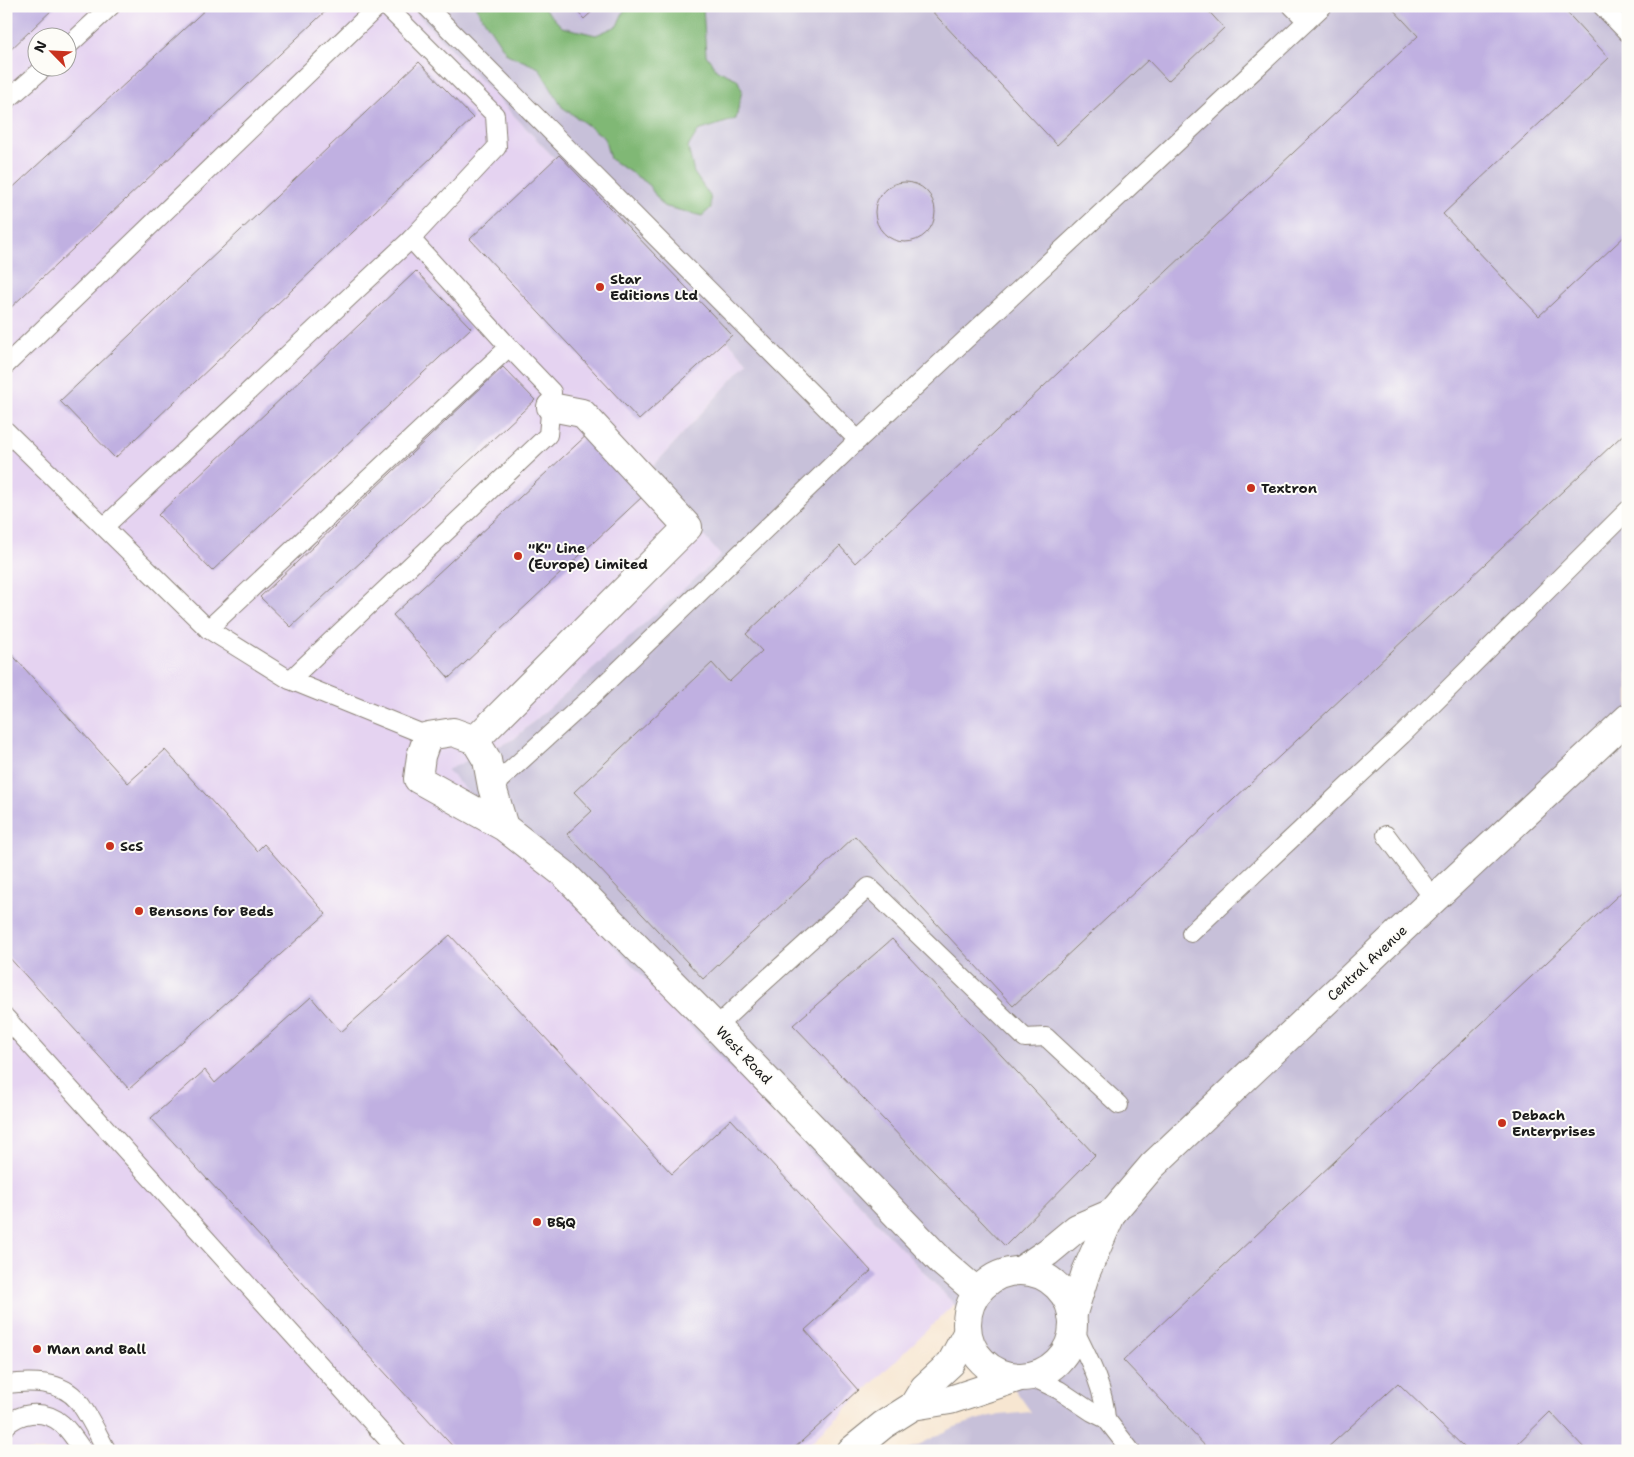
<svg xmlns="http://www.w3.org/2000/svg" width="1634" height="1457" font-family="'Shantell Sans',sans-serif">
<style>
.built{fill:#e5d3f1;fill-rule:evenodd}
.industrial{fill:#c7c0d9}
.forest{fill:#80b875;stroke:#4e6a48}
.building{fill:#c0b0e1}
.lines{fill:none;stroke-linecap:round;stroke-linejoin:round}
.lane-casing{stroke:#8a8176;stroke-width:20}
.street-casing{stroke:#8a8176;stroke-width:30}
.lane{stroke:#fff;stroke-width:18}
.street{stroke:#fff;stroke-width:28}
.poi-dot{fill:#c8321e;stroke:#fdfcf7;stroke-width:2}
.labels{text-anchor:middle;stroke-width:4;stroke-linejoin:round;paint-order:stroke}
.poi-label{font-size:14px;font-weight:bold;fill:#1c1c1c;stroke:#fdfcf7;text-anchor:start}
.street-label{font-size:14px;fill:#1c1c1c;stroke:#fdfcf7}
</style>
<rect width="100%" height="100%" fill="#fdfcf7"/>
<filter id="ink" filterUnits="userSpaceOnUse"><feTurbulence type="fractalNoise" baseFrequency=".02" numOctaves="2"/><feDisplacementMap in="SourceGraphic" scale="10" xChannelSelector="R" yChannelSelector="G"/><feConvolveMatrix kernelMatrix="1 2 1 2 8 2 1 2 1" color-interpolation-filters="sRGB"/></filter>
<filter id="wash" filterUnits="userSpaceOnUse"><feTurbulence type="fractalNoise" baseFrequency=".0096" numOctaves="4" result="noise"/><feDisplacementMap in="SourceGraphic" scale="20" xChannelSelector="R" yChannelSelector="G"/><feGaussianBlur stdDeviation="1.12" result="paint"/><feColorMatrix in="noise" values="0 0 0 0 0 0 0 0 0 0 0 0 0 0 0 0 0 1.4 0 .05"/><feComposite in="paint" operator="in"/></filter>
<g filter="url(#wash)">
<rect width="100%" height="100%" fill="#f7e6d1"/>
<path class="built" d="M6 6H410L748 362 649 471 722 556 514 739 448 770 954 1304 802 1451H6ZM38 38H68V68H38Z"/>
<polygon class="industrial" points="410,6 1628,6 1628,1451 906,1451 955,1427 990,1416 1031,1412 954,1304 447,770 514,739 721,556 649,471 748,362"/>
<polygon class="forest" points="475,6 542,6 562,27 596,35 617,26 626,6 703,6 706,55 717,70 737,79 742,90 736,119 698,131 688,147 694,173 710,196 711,208 702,216 663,206 647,183 610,159 604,137 562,107 539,68 507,54"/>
<g id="blocks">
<g class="building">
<polygon points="6,6 56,6 6,54"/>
<polygon points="209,6 331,6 6,312 6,194"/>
<polygon points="572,6 598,6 584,19"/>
<polygon points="927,6 1204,6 1224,28 1168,81 1148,60 1057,145"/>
<polygon points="1390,6 1561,6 1609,58 1443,214 1539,316 1628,233 1628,430 1013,1006 855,836 703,979 567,834 592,811 574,792 712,663 729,682 762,651 746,634 840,546 855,563 1418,36"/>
<polygon points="419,62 473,118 115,458 60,401"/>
<polygon points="559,155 732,335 639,420 470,239"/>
<circle cx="905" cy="212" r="30"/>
<polygon points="416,271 471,328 212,571 158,515"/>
<polygon points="503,367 535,400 291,627 260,597"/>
<polygon points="590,432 643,496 449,678 393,615"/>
<polygon points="6,648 128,783 165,750 257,851 264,844 326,914 129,1089 6,954"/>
<polygon points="1628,886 1628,1451 1587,1451 1550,1412 1510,1451 1468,1451 1398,1383 1324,1451 1210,1451 1123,1360"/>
<polygon points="450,935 672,1174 731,1119 871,1271 805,1330 858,1390 791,1451 457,1451 151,1118 205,1070 215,1083 311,997 341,1032"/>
<polygon points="892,939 1095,1155 1005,1246 793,1025"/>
</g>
</g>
</g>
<g filter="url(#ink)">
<use href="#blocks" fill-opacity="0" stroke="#8a8176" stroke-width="1"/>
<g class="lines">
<defs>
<g id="lane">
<polyline points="426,6 858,440"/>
<polyline points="1292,6 1307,21"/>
<polyline points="1602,6 1628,33"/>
<polyline points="68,46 111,6"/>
<polyline points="6,101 44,68"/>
<polyline points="6,365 378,6"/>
<polyline points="6,431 208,629 290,680 428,736"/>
<polyline points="104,527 411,239 497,147 495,115 386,6"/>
<polyline points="208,629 509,347"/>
<polyline points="290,680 548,435 552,392 509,347 411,239"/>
<polyline points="492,787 590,698 858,440 1323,6"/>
<polyline points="1386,835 1434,899"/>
<polyline points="1191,933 1402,735 1628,510"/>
<polyline points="6,1018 398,1451"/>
<polyline points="716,1027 755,990 869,887 1025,1038 1046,1037 1119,1105"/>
<path d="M1073 1327C1087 1356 1104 1386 1106 1419"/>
<polyline points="1032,1377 1059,1390 1092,1412 1106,1419 1131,1451"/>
<path d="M6 1384C30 1381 61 1380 78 1401 89 1415 98 1435 107 1451"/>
<path d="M6 1426C13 1419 21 1415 31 1414 58 1412 70 1431 83 1451"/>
</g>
<g id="street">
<polyline points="475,740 688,527 582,413 551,407"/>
<polyline points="504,827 492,787 487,760 475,740 453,732 428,736 421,756 418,779 504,827 564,874 716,1027 942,1262 977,1292"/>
<circle cx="1020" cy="1324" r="53"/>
<polyline points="1020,1271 1048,1252 1077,1228 1112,1213"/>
<polyline points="1072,1316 1086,1272 1112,1213 1152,1166 1434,899 1628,718"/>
<polyline points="913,1406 950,1400 1017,1378"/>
<polyline points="851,1451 883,1425 913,1406 924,1388 951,1363 967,1333"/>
</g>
</defs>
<use href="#lane" class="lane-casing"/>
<use href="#street" class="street-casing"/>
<use href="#lane" class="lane"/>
<use href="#street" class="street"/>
</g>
</g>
<g class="poi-dot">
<circle cx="600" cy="287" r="5"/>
<circle cx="1251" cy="488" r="5"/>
<circle cx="518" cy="556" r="5"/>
<circle cx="110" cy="846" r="5"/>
<circle cx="139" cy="911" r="5"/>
<circle cx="1502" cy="1123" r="5"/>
<circle cx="537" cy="1222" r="5"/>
<circle cx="37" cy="1349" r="5"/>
</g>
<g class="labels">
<g class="poi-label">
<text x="610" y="284">Star<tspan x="610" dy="16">Editions Ltd</tspan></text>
<text x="1261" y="493">Textron</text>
<text x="528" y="553">"K" Line<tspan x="528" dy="16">(Europe) Limited</tspan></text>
<text x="120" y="851">ScS</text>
<text x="149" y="916">Bensons for Beds</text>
<text x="1512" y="1120">Debach<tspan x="1512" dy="16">Enterprises</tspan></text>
<text x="547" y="1227">B&amp;Q</text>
<text x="47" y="1354">Man and Ball</text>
</g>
<g class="street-label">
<text transform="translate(1367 963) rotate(-43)" y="5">Central Avenue</text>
<text transform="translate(744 1055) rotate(46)" y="5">West Road</text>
</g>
</g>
<rect width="1634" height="1457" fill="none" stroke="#fdfcf7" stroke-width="25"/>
<g transform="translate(52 52) rotate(294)"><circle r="24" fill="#fdfcf7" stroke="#a3a29f"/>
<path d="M0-4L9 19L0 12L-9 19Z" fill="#c8321e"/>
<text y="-8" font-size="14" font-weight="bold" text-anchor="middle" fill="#1c1c1c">N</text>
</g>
</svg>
